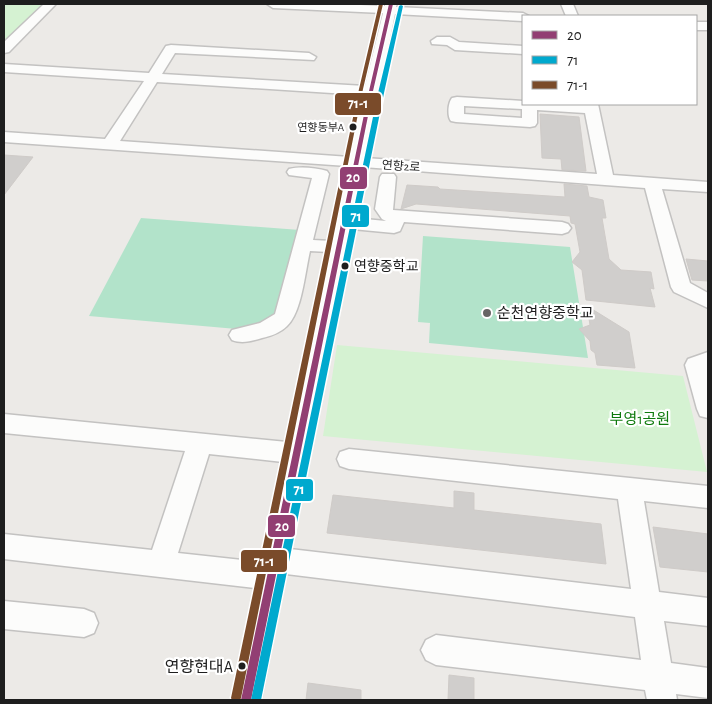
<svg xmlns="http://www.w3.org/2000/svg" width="712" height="704" font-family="'Alegreya Sans','Noto Sans KR',sans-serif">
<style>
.park{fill:#d5f2d2}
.pitch{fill:#b2e3ca}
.building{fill:#d0cecc;stroke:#cfcbc8}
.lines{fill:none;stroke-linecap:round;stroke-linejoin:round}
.minor-casing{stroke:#c3c2c1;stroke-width:3}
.minor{fill:#fcfcfb;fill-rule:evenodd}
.bus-1-casing{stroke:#fff;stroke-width:3}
.bus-2-casing{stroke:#fff;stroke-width:3}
.bus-3-casing{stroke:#fff;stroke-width:3}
.bus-1{fill:#923f73;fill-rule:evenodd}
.bus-2{fill:#00a9ce;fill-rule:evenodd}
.bus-3{fill:#7a4b2a;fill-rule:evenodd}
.bus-dot{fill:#1e1e1e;stroke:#fff;stroke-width:2}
.poi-dot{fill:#666564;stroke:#fff;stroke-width:2}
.labels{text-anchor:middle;stroke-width:4.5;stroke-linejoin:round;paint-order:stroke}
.far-bus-label{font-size:11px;fill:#1e1e1e;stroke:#fff;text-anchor:end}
.far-street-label{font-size:12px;fill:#1e1e1e;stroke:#fff}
.bus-label{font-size:14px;fill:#1e1e1e;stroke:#fff;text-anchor:start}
.poi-label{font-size:15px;fill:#1e1e1e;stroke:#fff;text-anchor:start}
.park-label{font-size:15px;fill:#0e7a0d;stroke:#fff}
.near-bus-label{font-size:16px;fill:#1e1e1e;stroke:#fff;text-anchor:end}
.line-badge{stroke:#fff;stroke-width:2}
.badge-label{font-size:14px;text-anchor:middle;font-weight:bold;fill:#fff}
</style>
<rect width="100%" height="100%" fill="#eceae7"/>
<g class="park">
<polygon points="4,4 43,4 7,39 4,40"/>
<polygon points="337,345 683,376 707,472 323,436"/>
</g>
<g class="pitch">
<polygon points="141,218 300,230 277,311 270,321 248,330 89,316"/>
<polygon points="423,236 570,247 588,358 429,343 430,323 418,322"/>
</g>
<g class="building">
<polygon points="540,114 579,117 586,171 562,170 561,159 542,158"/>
<polygon points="4,155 33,157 4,195"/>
<polygon points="564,184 587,186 589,197 603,200 606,218 602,218 609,259 621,270 651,272 654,289 650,288 655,307 586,300 582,270 572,262 580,252 575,224 571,223 570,216 416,204 401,209 407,185 438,187 440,189 565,197"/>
<polygon points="686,259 708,261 708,281 692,280"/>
<polygon points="587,306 629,332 635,368 597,365 595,353 591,350 590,341 579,329 590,325"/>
<polygon points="454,491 474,493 474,510 601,524 606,564 327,533 333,495 454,508"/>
<polygon points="653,527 708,534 708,572 660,567"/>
<polygon points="449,675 474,678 474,700 448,700"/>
<polygon points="308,683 361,690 361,700 306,700"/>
</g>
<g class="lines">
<defs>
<g id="minor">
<polygon points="44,4 56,4 9,52 4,53 4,42"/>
<path d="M267 4H336L385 6V4H397L396 7 523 13 529 16H523V21L395 14 365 158 597 174 585 113 537 110V123L535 126 530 127 456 122 451 121C447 116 448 103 452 98L457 97 523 101V104H598L613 175 708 182V192L662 189 690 283 708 293V308L674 292 671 287 645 188 363 167 354 218 386 221 382 219 375 209 380 177 382 174H394L396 177 393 210 562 222 568 224 571 228 568 232 562 234 404 222 400 231 394 233 352 229 290 549 631 589 618 499 349 469 340 466 337 459 340 452 349 449 708 486V508L644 501 659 592 708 598V626L664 621 671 663 708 668V698L676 694 677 700H647L645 690 436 665 426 660 421 650 426 640 436 635 641 660 635 617 286 574 261 700H231L255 588 4 559V534L152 550 185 451 4 433V414L287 442 329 252 310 251C305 272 302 312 287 326 280 333 271 336 262 338 252 341 242 344 232 340L229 335 232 330 260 323 275 314 312 178 289 175 287 172 289 169C301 166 316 168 327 171L329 174 313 240 331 241 347 166 4 142V132L105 139 144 81 4 72V64L149 73 166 46 171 45 309 53 316 57 314 60 175 53 162 74 365 86 383 13 273 8ZM157 82 363 95 350 157 120 141ZM464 106 522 109V118L464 114ZM209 454 283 462 261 562 178 553Z"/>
<polygon points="561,4 573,4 578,16 566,16"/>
<rect x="696" y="22" width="12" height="8"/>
<polygon points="437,37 450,37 459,42 523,46 523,54 455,50 447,45 432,44 431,41"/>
<polygon points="708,352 708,418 700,416 697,409 685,365 688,359"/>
<polygon points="4,601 84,609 94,613 98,623 94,633 84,637 4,629"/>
</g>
</defs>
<use href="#minor" class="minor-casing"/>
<use href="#minor" class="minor"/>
<defs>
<polygon id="bus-1" points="389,4 393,4 373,91 251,700 241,700 369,91"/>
<polygon id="bus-2" points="401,5 403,6 384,93 261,700 251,700 378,93 399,6"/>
<polygon id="bus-3" points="379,4 383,4 363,89 241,698 240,700 232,700 231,698 359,89"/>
</defs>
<use href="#bus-1" class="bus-1-casing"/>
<use href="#bus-2" class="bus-2-casing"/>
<use href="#bus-3" class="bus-3-casing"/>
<use href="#bus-1" class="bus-1"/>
<use href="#bus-2" class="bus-2"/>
<use href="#bus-3" class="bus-3"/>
</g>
<g class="bus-dot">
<circle cx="353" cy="127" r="4.5"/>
<circle cx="345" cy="266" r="4.5"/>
<circle cx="242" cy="666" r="4.5"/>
</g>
<circle class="poi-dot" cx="487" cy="313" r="5"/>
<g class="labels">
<g class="far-bus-label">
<text x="344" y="131">연향동부A</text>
</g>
<g class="far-street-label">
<text transform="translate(401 166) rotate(4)" y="4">연향2로</text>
</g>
<g class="bus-label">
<text x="354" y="271">연향중학교</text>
</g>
<g class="poi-label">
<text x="497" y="318">순천연향중학교</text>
</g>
<g class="park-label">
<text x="640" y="424">부영1공원</text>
</g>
<g class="near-bus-label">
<text x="233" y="672">연향현대A</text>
</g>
</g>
<g class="line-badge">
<rect x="334" y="92" width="48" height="24" rx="5" fill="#7a4b2a"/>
<rect x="339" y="166" width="29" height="24" rx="5" fill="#923f73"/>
<rect x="341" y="204" width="29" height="24" rx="5" fill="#00a9ce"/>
<rect x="285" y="478" width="29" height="24" rx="5" fill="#00a9ce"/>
<rect x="267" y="514" width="29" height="24" rx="5" fill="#923f73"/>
<rect x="240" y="549" width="48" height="24" rx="5" fill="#7a4b2a"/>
</g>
<g class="badge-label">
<text x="358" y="108">71-1</text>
<text x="353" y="182">20</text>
<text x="356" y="221">71</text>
<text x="299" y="494">71</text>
<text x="282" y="531">20</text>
<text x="264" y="566">71-1</text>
</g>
<rect width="712" height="704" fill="none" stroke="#1e1e1e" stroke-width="10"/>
<rect x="522" y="15" width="175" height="90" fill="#ffffff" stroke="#a5a5a5"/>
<rect x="532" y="31" width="25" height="8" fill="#923f73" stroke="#a5a5a5"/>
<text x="567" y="40" font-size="15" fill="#1e1e1e">20</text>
<rect x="532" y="56" width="25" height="8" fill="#00a9ce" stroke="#a5a5a5"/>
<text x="567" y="65" font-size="15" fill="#1e1e1e">71</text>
<rect x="532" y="81" width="25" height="8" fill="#7a4b2a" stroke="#a5a5a5"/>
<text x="567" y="90" font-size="15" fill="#1e1e1e">71-1</text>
</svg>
